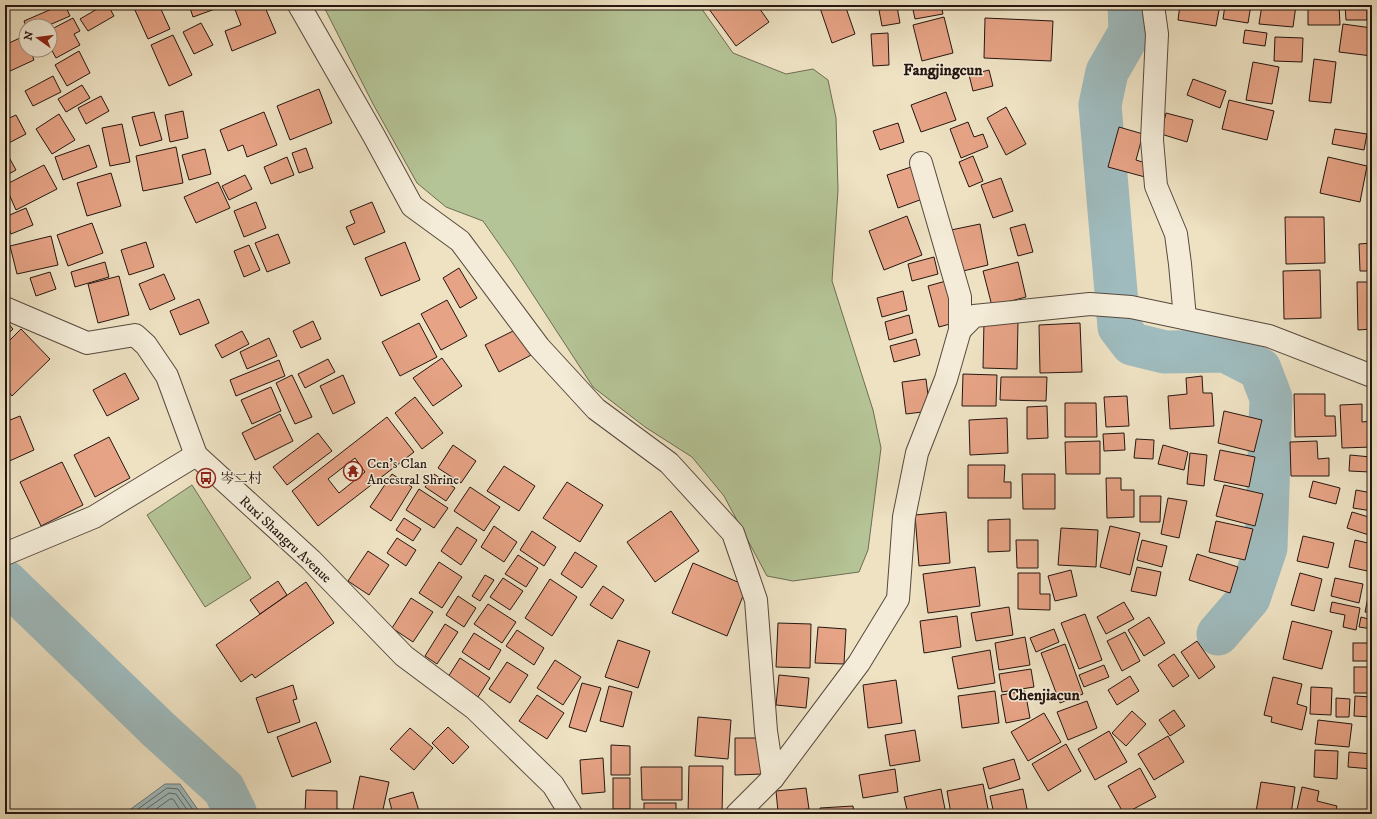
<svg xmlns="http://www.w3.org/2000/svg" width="1377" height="819" font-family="'IM FELL DW Pica','Noto Serif SC',serif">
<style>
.green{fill:#b5c496;stroke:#6d6d54}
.water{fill:#9fbbbe;stroke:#6e7979}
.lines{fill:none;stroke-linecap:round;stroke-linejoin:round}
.shore{stroke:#626868;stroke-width:1}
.river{stroke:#9fbbbe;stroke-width:43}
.building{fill:#e6a385;stroke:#251611;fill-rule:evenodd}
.minor-casing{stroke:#57493e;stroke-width:24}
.minor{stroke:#f4ecd8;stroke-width:22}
.labels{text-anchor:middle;stroke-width:3;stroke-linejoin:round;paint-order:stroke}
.poi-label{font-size:14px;fill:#251611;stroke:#f4ecd8;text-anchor:start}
.street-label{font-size:14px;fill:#251611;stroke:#f4ecd8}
.quarter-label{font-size:16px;font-weight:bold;fill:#251611;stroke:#f4ecd8}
</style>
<rect width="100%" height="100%" fill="#eee2c3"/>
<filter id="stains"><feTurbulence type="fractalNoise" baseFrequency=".005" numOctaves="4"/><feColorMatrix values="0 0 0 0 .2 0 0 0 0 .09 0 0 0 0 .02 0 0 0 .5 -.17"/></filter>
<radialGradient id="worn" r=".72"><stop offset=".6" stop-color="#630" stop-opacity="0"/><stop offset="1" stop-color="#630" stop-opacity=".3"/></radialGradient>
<g class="green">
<polygon points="323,5 699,5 733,53 786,74 813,69 828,80 836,118 838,190 832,281 873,410 881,448 868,550 859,572 793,581 767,576 724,496 692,457 645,427 593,387 511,261 483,221 446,207 417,183 373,104"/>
<polygon points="192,485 251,578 205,607 147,515"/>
</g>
<polygon class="water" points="165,784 180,784 201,814 124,814"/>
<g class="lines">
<g class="shore">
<polyline points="131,814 167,788 178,789 196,814"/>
<polyline points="139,814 169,793 176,794 190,814"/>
<polyline points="149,814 170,799 173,799 183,814"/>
</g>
<g class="river">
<polyline points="1129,5 1130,32 1107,72 1100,105 1119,327 1132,344 1165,352 1225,351 1260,369 1271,398 1266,548 1249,598 1218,634"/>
<polyline points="5,581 159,730 224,789 236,814"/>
</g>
</g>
<g class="building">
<polygon points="61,5 65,5 70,16 47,26 26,26 24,21"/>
<polygon points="104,5 108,5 114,16 88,31 80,19"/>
<polygon points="140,5 159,5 170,29 148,39 134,8"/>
<polygon points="189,5 226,5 193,17"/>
<polygon points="239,5 264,5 276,33 232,51 225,31 241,25 234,7"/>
<polygon points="706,5 757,5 769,22 736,46"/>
<polygon points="819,5 845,5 855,34 832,43"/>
<polygon points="912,5 941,5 943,14 915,19"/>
<polygon points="1180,5 1220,5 1216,26 1178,20"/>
<polygon points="1225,5 1251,5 1248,23 1223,19"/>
<polygon points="1262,5 1296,5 1293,27 1259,24"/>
<polygon points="1308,5 1339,5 1340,25 1308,25"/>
<polygon points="1345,5 1367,5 1367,20 1346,20"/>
<polygon points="897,7 900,23 882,26 879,10"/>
<polygon points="944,17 953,53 922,61 913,25"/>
<polygon points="73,18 80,31 74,34 80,45 56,58 50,47 50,30"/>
<polygon points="985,18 1053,21 1051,61 984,58"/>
<polygon points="201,23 213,45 194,54 183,32"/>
<polygon points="1343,24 1372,28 1372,56 1339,52"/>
<polygon points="1245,30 1267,33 1265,46 1243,43"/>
<polygon points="888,33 889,65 873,66 871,34"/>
<polygon points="173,35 192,75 169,86 151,45"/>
<polygon points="24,36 26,41 26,50 30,50 34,60 8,72 5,64 5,45"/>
<polygon points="1275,37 1303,38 1302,62 1274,61"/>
<polygon points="79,51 90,73 67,86 55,65"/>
<polygon points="1314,59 1336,62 1331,103 1309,101"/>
<polygon points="1253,62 1279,67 1272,104 1246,100"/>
<polygon points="989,70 993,86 973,91 969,75"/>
<polygon points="53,76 61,92 33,106 25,91"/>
<polygon points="1193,79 1226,91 1220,108 1187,95"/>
<polygon points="82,85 90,98 66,112 58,99"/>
<polygon points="319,89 332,123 290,140 277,106"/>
<polygon points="946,92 956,120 921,132 911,105"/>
<polygon points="101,96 109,111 86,124 78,108"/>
<polygon points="1229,100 1274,111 1267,140 1222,129"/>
<polygon points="1006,107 1026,144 1006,155 987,118"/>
<polygon points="183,111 188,138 170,142 165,115"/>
<polygon points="154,112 162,140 140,146 132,117"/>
<polygon points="264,112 277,145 247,157 243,145 228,151 220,130"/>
<polygon points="1166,113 1193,120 1187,142 1161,134"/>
<polygon points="59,114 75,140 52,154 36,129"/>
<polygon points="16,115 26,134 5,145 5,120"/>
<polygon points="968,122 974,137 983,134 988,147 961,158 950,129"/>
<polygon points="898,123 904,142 880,150 873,131"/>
<polygon points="122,124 130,162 110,166 102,128"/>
<polygon points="1119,127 1143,134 1136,160 1149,164 1145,177 1108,167"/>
<polygon points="1335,129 1367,134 1364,150 1332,144"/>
<polygon points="89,145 97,167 63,180 55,157"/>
<polygon points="176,147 183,183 143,191 136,156"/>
<polygon points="306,148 313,168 299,173 292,153"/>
<polygon points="205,149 211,174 189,180 182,155"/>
<polygon points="5,150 16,170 5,176"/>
<polygon points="973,156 983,181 969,187 959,162"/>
<polygon points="287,157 294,175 271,184 264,167"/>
<polygon points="1328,157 1367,166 1360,202 1320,193"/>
<polygon points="44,165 57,189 16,210 5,185"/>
<polygon points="917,165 928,197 898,208 887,175"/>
<polygon points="111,173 121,206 87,216 77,183"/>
<polygon points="245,175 252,189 229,200 222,186"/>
<polygon points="1001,178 1013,211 993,218 981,185"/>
<polygon points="218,182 230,208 196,223 184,197"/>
<polygon points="1371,196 1372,196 1372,235 1370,235"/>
<polygon points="256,202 266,228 244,237 234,211"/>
<polygon points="372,202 385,232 354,245 346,227 355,223 350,211"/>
<polygon points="26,208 33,225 11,234 5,217"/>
<polygon points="907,216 922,255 884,270 869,231"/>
<polygon points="1285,217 1324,217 1325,263 1286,264"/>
<polygon points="92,223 103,253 68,266 57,235"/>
<polygon points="980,224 988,265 959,272 951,230"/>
<polygon points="1025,224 1033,252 1018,256 1010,228"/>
<polygon points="278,234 290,263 267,272 255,243"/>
<polygon points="51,236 58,265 17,274 10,246"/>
<polygon points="146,242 154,267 129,275 121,250"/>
<polygon points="405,242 420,280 381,296 365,258"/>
<polygon points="1372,243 1372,271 1360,271 1359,244"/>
<polygon points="249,245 260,270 244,277 234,251"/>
<polygon points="934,257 938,274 912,281 908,264"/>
<polygon points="105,262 109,277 75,287 71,272"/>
<polygon points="1018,262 1026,297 992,306 983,271"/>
<polygon points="459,268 477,298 460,308 443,278"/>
<polygon points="1320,270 1321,318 1284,319 1283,271"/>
<polygon points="50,272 56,289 36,296 30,278"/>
<polygon points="164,274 175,299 150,310 139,284"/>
<polygon points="119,276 129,315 98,323 88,284"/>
<polygon points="946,281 957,322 939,327 928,286"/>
<polygon points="1357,282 1372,282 1372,329 1358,330"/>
<polygon points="903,291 907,310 882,317 877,298"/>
<polygon points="199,299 209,323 180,335 170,311"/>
<polygon points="447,300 467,336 441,350 421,314"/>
<polygon points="909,315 913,333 889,340 885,322"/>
<polygon points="5,320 13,329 5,337"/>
<polygon points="313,321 321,339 301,348 293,331"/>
<polygon points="984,321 1018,321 1017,369 983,368"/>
<polygon points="419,323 437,357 400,376 382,342"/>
<polygon points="1080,323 1082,372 1040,373 1039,325"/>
<polygon points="519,328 533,354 499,372 485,345"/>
<polygon points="21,329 50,359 12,396 5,388 5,345"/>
<polygon points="242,331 249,344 222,358 215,345"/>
<polygon points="269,338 277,356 247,369 240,352"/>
<polygon points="916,339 920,355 894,362 890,346"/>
<polygon points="442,358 462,386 433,406 413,378"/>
<polygon points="328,359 335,372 305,388 298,374"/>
<polygon points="279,360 285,376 236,396 230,380"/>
<polygon points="125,373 139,399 107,416 93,390"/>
<polygon points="963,374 997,375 996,406 962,406"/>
<polygon points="292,375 312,417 295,424 276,383"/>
<polygon points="343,375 355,403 333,414 320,386"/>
<polygon points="1202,376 1203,393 1212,393 1214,426 1170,429 1168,396 1187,394 1186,378"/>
<polygon points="1001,377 1047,377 1046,401 1000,400"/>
<polygon points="926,379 930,411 906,414 902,382"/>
<polygon points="271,387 281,411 252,424 241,400"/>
<polygon points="1294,394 1325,394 1325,416 1335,416 1336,436 1295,437"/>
<polygon points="1127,396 1129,426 1106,427 1104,397"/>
<polygon points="415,397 443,433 422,449 395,413"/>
<polygon points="1065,403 1096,403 1097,437 1065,437"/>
<polygon points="1362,404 1362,422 1372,421 1372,447 1342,448 1340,405"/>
<polygon points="1047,406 1048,438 1027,439 1027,407"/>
<polygon points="1224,411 1262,420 1254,452 1218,443"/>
<polygon points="280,414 293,441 255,460 242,433"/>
<polygon points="20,416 34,450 5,463 5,422"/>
<path d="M387 417 414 452 318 526 292 491ZM355 458 365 472 339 493 328 479Z"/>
<polygon points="1007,418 1008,453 970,455 969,420"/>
<polygon points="318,433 332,451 287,485 273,467"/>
<polygon points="1124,433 1125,450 1104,451 1103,434"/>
<polygon points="109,437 130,478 95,497 74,455"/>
<polygon points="1136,439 1154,440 1153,459 1134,458"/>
<polygon points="1100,441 1100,474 1066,474 1065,442"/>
<polygon points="1317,441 1318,459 1329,458 1329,476 1291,476 1290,442"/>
<polygon points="453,445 476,461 461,483 438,468"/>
<polygon points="1163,445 1188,452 1184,470 1158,464"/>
<polygon points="1220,450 1255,457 1249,487 1214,480"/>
<polygon points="1190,453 1207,455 1204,486 1187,484"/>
<polygon points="1350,455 1371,457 1370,472 1349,471"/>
<polygon points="62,462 83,505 41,526 20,482"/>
<polygon points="968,465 1005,465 1004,482 1011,482 1011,498 968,498"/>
<polygon points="504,466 535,486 519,511 487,491"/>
<polygon points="392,474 412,487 391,521 370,507"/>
<polygon points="434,474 455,488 446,501 425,487"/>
<polygon points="1022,474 1055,474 1055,509 1023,509"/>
<polygon points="1106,478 1121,478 1121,490 1134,490 1134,517 1107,518"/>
<polygon points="1313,481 1340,488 1336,504 1309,497"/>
<polygon points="567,482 603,505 580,542 543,518"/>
<polygon points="1224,485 1263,494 1255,526 1216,516"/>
<polygon points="470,487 500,507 484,531 454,511"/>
<polygon points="419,489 448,508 434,528 406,510"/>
<polygon points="1356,490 1372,493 1372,511 1353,508"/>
<polygon points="1140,496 1161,496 1160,522 1140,522"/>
<polygon points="1168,498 1187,501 1179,538 1161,534"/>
<polygon points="671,511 699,551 655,582 627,542"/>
<polygon points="946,512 950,563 919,566 915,515"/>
<polygon points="1352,512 1372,518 1372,536 1347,528"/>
<polygon points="404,518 421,529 413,541 396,530"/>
<polygon points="1010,519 1010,551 988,552 988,520"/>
<polygon points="1216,521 1253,529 1245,560 1209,552"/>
<polygon points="494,526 517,542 504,562 481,547"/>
<polygon points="1110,526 1140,533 1130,575 1100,567"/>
<polygon points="457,527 477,540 461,565 441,551"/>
<polygon points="1061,528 1098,530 1096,567 1058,565"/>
<polygon points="532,531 556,547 544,566 520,550"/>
<polygon points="1303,536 1334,543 1328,568 1297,561"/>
<polygon points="397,538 416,550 406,566 387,553"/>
<polygon points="1016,540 1038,540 1038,568 1017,568"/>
<polygon points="1142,540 1167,546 1162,567 1137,560"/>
<polygon points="1355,540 1372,544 1372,572 1349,567"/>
<polygon points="368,551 389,565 369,595 348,581"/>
<polygon points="575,552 597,566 582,588 561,574"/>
<polygon points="1197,554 1238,567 1230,593 1189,580"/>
<polygon points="518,555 538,568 526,587 505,574"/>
<polygon points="439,562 462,577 442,608 419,593"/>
<polygon points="693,563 747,586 727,636 672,613"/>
<polygon points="975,567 980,606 928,613 923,574"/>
<polygon points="1137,567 1161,572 1156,596 1131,591"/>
<polygon points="1071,570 1077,596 1055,601 1048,576"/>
<polygon points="1018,573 1040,573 1040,594 1050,594 1050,610 1018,609"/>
<polygon points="1300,573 1322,579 1314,611 1291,605"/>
<polygon points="485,575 494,580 480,601 472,596"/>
<polygon points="503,578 523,591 510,610 490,597"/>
<polygon points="1335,578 1363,584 1359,603 1331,596"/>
<polygon points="550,579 577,597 552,636 525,618"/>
<polygon points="278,581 287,595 260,614 250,600"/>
<polygon points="306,582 334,623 255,678 252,674 241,682 216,645"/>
<polygon points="603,586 624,600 612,619 590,605"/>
<polygon points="1369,593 1372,593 1372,613 1365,612"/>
<polygon points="458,596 476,608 464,627 446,615"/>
<polygon points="411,598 433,612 413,642 392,628"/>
<polygon points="1124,602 1134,619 1106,634 1097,617"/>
<polygon points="1332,602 1360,608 1356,630 1343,627 1345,615 1330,612"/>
<polygon points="488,604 516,622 502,643 474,624"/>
<polygon points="1009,607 1013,635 976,641 971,613"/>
<polygon points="1085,614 1102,660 1079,669 1061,623"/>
<polygon points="957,616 961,647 924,653 920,621"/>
<polygon points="1149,617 1165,643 1144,656 1128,630"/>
<polygon points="1361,617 1372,620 1372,629 1359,627"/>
<polygon points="1292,621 1332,631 1322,669 1283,659"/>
<polygon points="778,623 811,624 810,668 776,667"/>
<polygon points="445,624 458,632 437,664 425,656"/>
<polygon points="818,627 846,629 844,664 815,663"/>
<polygon points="1054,629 1059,642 1036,652 1030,638"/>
<polygon points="517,630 544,648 534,665 506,646"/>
<polygon points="1125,632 1140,661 1122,671 1107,641"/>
<polygon points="474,633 501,650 489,670 462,652"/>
<polygon points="1025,637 1030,665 999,670 995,643"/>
<polygon points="618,640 650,651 638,688 605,677"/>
<polygon points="1197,641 1215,667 1199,679 1181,652"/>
<rect x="1353" y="643" width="19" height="18"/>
<polygon points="1065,644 1083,694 1060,703 1041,653"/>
<polygon points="990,650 995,683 958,689 952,657"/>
<polygon points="1174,654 1189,676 1173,687 1158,665"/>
<polygon points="460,658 490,678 478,697 448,677"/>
<polygon points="555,660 581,677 563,705 537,688"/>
<polygon points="507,662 528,675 510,703 489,689"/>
<polygon points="1104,665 1109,677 1084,687 1079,675"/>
<rect x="1354" y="667" width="18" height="26"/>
<polygon points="1031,669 1034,687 1002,692 999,674"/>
<polygon points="779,675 809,678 806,708 776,705"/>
<polygon points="1130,676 1139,691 1117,705 1108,690"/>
<polygon points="1273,677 1302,684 1297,704 1307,707 1302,730 1271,722 1272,717 1264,715"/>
<polygon points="896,680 902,723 868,728 863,685"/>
<polygon points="582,683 601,688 586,732 569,727"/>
<polygon points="293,685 297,699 293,700 300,722 268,733 256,698"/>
<polygon points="609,686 632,692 623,727 600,721"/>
<polygon points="1311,687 1332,688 1331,715 1310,714"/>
<polygon points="995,691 999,723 962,728 958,696"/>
<polygon points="1025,691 1030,718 1006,723 1001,695"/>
<polygon points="537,695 564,713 547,739 519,721"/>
<polygon points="1355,696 1372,697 1372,717 1354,716"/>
<polygon points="1336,698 1350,699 1349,717 1336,717"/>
<polygon points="1087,701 1097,728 1068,740 1057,712"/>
<polygon points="1174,710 1185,726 1170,736 1159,720"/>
<polygon points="1132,711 1146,724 1126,746 1112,733"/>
<polygon points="1044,713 1061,742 1028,761 1011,732"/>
<polygon points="698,717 731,720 728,759 695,756"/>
<polygon points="1318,720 1352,724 1349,747 1315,744"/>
<polygon points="316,722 331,762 292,777 277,737"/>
<polygon points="448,727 469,747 453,764 432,743"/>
<polygon points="410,728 433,748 414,770 390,749"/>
<polygon points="915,730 920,761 890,766 885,735"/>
<polygon points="1109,731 1127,762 1095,780 1078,749"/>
<polygon points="1168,736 1184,762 1154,780 1138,754"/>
<polygon points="735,738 763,738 763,774 735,775"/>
<polygon points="1066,744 1081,771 1048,791 1032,764"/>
<polygon points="611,745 630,746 630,775 611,775"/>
<polygon points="1315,750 1338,751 1337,779 1314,777"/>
<polygon points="1349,752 1372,754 1372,769 1348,767"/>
<polygon points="603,758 605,792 582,794 580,760"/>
<polygon points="1014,759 1020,779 989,789 983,768"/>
<polygon points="689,766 723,766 722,814 688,814"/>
<polygon points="641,767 682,767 682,800 642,800"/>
<polygon points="1140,768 1156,797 1124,814 1108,786"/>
<polygon points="895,769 898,792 863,798 859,775"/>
<polygon points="360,776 389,782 382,814 353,809"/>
<rect x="613" y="778" width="17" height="31"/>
<polygon points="1261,782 1295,787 1291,814 1267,814 1256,812"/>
<polygon points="983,784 989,814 951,814 947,791"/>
<polygon points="1302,787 1319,791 1317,801 1337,806 1335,814 1296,814"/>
<polygon points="806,788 809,809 778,812 776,791"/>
<polygon points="941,789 946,814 908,814 904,797"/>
<polygon points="1023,789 1028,814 994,814 990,796"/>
<polygon points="306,790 337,791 337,809 345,810 345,814 305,814"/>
<polygon points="413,792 420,814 393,814 389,799"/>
<rect x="644" y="803" width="32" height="11"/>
<polygon points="853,806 854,814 821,814 820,808"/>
<polygon points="632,812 632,814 603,814 603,813"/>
</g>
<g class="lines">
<defs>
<g id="minor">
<polyline points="299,5 374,136 412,206 460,241 539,347 596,409 669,463 733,533 756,600 766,731 773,778"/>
<polyline points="1153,5 1157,34 1152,140 1156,186 1176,234 1180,264 1185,318"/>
<polyline points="5,308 87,343 135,335 146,345 167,376 196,455 311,560 404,656 475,709 553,785 571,814"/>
<polyline points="960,330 974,316 1090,304 1131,307 1269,336 1372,376"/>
<polyline points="5,554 94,517 196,455"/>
<polyline points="737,814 773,778 859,663 898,599 904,517 917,453 946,379 960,330 960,297 921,163"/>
</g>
</defs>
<use href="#minor" class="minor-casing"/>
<use href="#minor" class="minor"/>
</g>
<defs>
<symbol id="temple-ring" viewBox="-11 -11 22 22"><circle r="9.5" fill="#f4ecd8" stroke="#8f2418" stroke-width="1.5"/><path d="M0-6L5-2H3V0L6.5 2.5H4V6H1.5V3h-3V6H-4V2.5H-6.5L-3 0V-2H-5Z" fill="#8f2418"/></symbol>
<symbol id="bus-ring" viewBox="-11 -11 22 22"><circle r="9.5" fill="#f4ecd8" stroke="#8f2418" stroke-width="1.5"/><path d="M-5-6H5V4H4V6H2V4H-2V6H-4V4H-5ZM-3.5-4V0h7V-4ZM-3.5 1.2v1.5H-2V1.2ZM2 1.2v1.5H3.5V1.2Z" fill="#8f2418"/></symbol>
</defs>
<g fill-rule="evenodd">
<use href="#temple-ring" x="342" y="460" width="22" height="22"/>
<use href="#bus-ring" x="195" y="467" width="22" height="22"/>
</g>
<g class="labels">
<g class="poi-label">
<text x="367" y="468">Cen's Clan<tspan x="367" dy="16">Ancestral Shrine</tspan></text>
<text x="220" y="483">岑二村</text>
</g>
<g class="street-label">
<text transform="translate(286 539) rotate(43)" y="5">Ruxi Shangru Avenue</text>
</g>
<g class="quarter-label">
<text x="943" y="75">Fangjingcun</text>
<text x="1044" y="700">Chenjiacun</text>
</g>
</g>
<rect width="1377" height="819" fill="none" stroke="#eee2c3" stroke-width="20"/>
<rect x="6" y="6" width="1365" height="807" fill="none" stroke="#251611" stroke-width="2"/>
<rect x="10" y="10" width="1357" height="799" fill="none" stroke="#251611"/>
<g transform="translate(38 38) rotate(284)"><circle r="19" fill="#f4ecd8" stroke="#a19688"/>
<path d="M0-3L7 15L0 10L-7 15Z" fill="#8f2418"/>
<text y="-6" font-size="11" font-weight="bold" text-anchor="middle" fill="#251611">N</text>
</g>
<rect width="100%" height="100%" filter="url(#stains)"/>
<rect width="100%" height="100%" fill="url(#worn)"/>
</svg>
